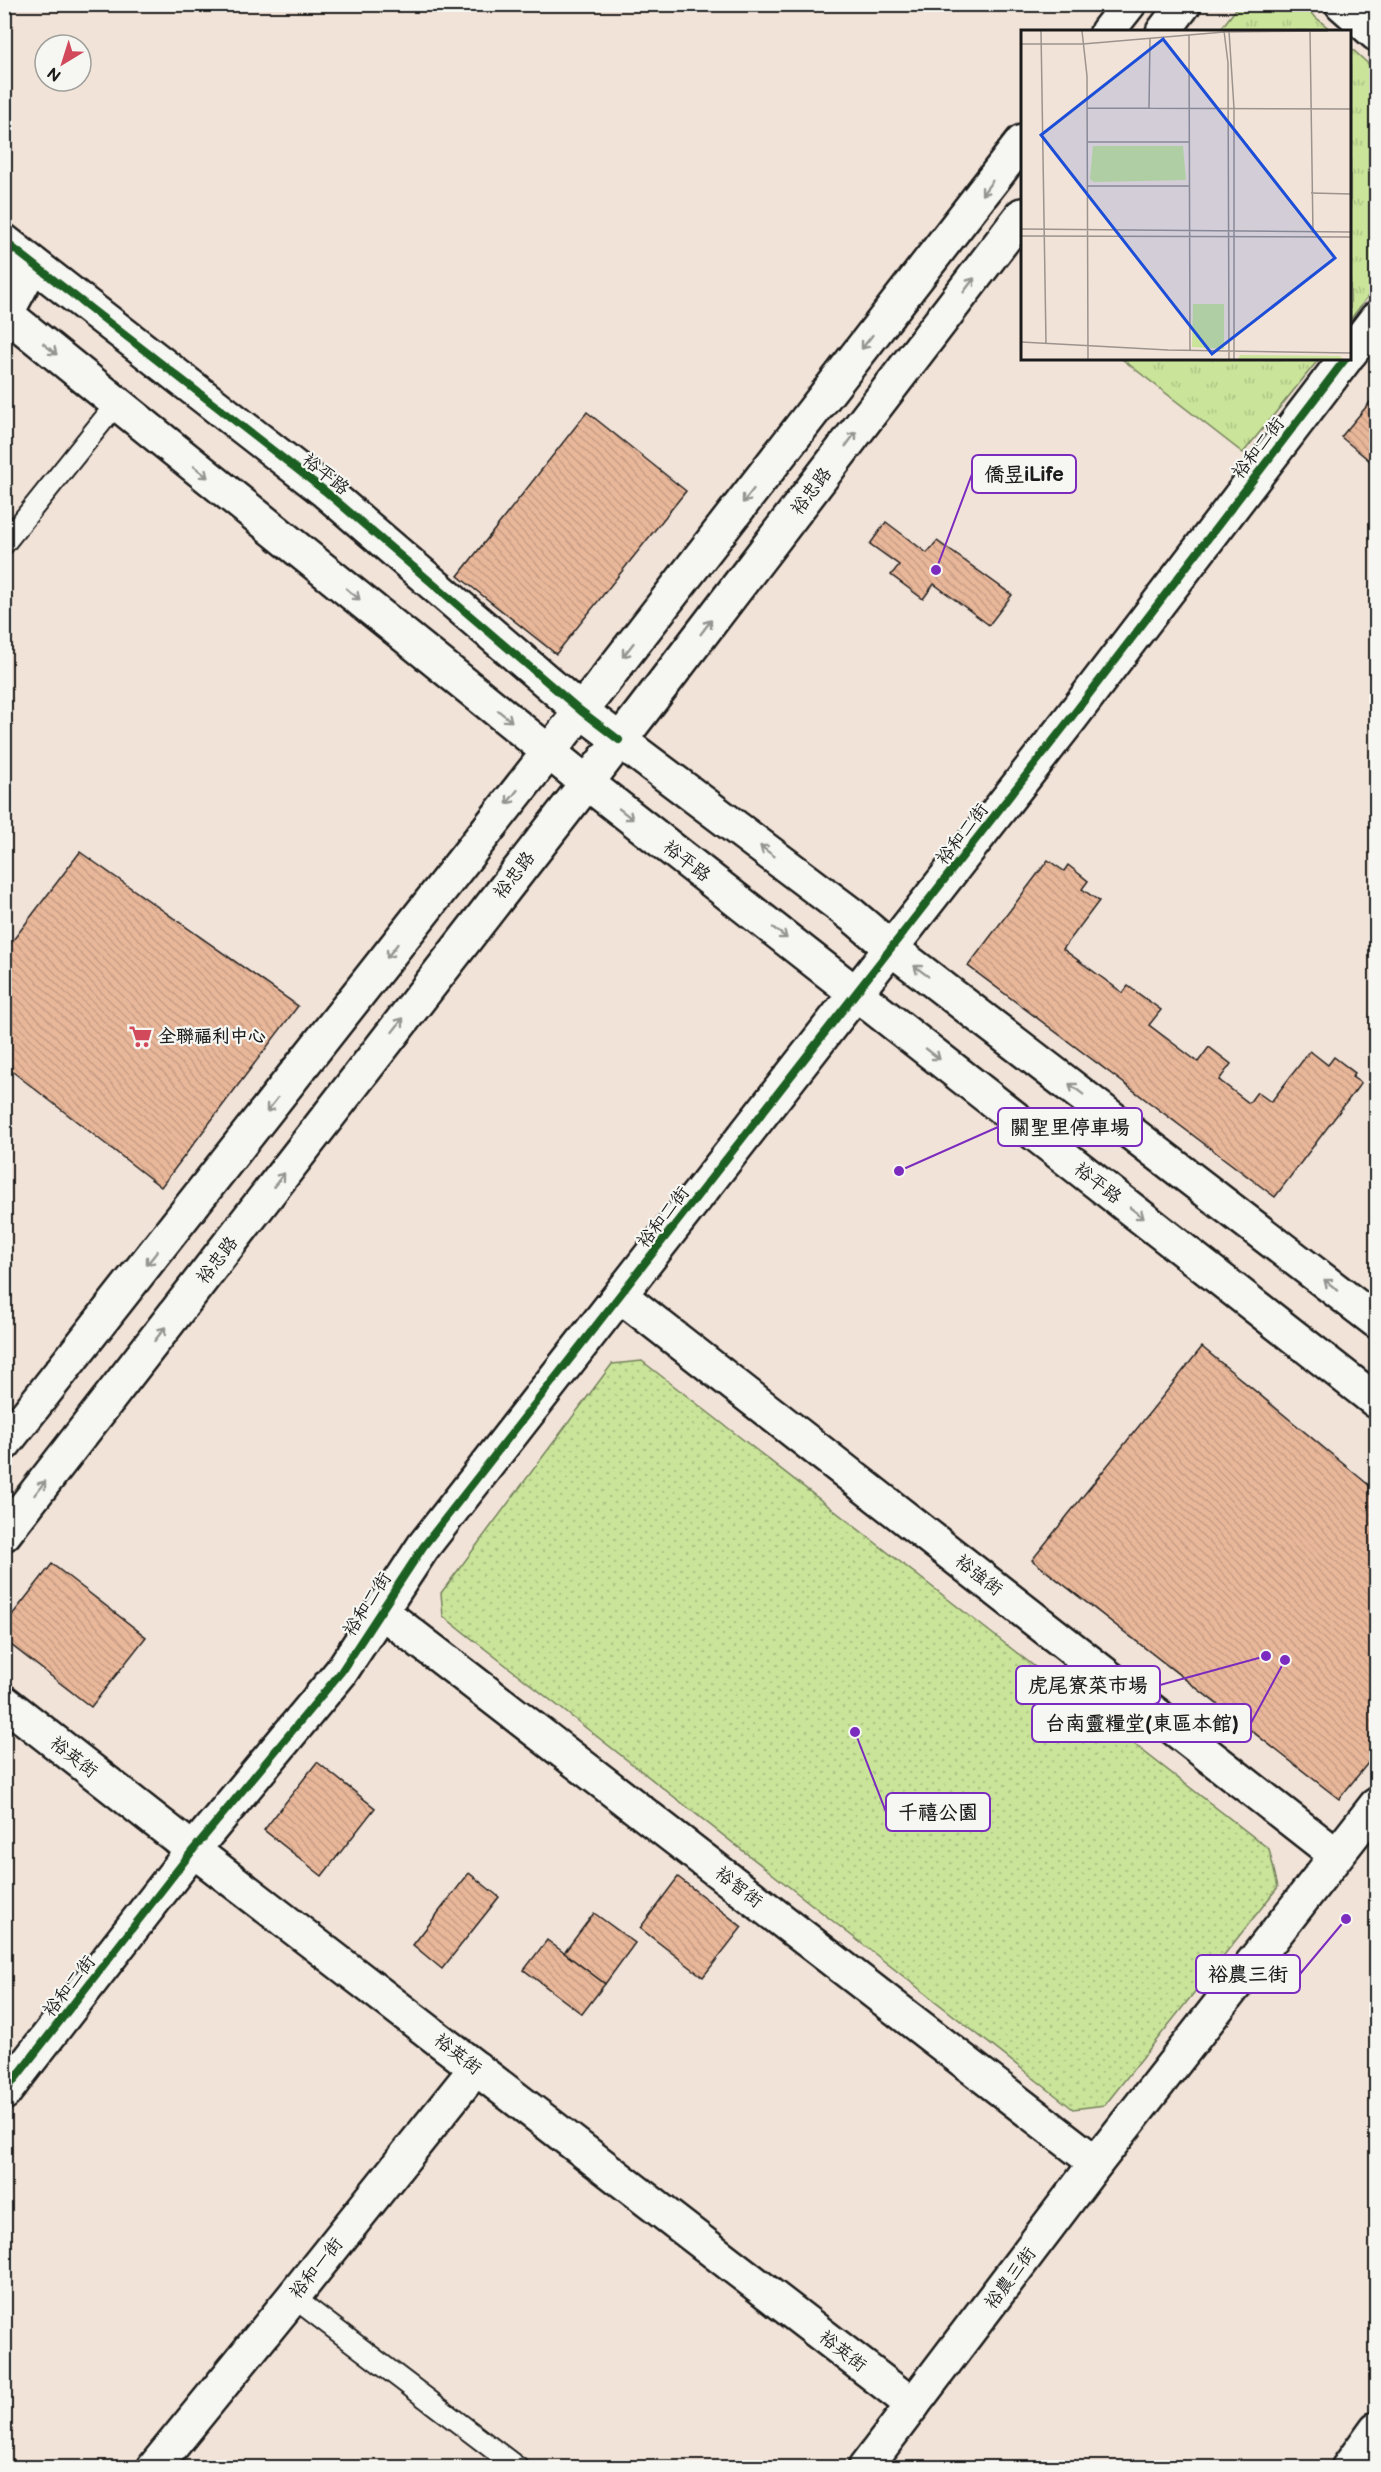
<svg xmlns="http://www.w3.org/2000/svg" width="1381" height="2472" font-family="'Balsamiq Sans','LXGW WenKai TC',sans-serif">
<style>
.grass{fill:url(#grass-tufts);stroke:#73805b;stroke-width:1.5}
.park{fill:url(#park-dots);stroke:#73805b;stroke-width:1.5}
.building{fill:url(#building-back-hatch);stroke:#1c1c1c;stroke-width:1.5}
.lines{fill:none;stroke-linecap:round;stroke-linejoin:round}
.service-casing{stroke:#1c1c1c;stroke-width:24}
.minor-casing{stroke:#1c1c1c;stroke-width:38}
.tertiary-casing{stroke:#1c1c1c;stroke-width:38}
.service{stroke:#f6f6f2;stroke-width:20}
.minor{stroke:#f6f6f2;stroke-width:33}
.tertiary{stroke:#f6f6f2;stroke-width:33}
.cycleway-casing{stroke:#f6f6f2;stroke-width:11}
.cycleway{stroke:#1b5e20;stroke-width:8}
.oneway{stroke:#949492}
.labels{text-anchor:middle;stroke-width:4.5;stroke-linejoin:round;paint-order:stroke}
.street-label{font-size:18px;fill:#1c1c1c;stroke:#f6f6f2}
.poi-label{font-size:18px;font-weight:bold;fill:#1c1c1c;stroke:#f6f6f2;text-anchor:start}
.inset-road{fill:none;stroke:#9c938d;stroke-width:1.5}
.view{fill:#1d4ed8;fill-opacity:0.15;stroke:#1d4ed8;stroke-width:3}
.inset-edge{fill:none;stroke:#1c1c1c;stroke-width:3}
.leader{fill:none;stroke:#7b2cbf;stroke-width:2}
.callout-dot{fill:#7b2cbf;stroke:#f6f6f2;stroke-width:2}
.callout{fill:#f6f6f2;stroke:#7b2cbf;stroke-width:2}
.callout-label{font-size:20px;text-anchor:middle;font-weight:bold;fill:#1c1c1c}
</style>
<defs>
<pattern id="grass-tufts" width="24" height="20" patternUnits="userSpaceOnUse" patternTransform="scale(1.5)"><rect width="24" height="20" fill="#cae49a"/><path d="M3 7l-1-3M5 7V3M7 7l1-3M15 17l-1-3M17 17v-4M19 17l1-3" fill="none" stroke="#adc384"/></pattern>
<pattern id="park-dots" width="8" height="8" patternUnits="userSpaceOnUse" patternTransform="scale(1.5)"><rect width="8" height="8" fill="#cae49a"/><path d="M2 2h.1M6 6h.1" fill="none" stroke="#adc384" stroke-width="1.8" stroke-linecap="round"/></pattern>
<pattern id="building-back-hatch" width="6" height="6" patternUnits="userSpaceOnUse" patternTransform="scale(1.5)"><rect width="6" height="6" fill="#e9b79a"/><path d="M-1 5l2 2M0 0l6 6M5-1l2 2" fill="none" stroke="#c79d84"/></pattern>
</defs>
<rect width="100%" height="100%" fill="#f2e3d8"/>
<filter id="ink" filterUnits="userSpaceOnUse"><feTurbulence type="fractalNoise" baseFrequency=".0167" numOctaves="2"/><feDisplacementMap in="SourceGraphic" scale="12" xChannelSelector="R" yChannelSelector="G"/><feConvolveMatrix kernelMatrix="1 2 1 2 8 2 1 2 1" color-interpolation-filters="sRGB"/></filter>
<g filter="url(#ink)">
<g class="grass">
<polygon points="1240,4 1301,5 1332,31 1219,31"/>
<polygon points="1350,47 1376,71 1376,286 1350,320"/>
<polygon points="1122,359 1319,359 1243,453"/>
</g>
<polygon class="park" points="642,1361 1269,1849 1278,1887 1105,2105 1073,2109 443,1616 441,1593 612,1364"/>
<g class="building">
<polygon points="1376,395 1376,466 1341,437"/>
<polygon points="587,412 686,491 556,654 458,576"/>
<polygon points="886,522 927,553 937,541 1012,595 989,625 934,584 923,599 891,575 899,565 870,544"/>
<polygon points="80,852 298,1006 161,1187 4,1065 4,952"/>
<polygon points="1048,860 1064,871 1068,865 1088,881 1082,889 1099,901 1063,949 1123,993 1128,986 1161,1010 1149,1025 1198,1062 1209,1047 1231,1064 1219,1080 1249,1103 1257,1092 1271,1102 1310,1051 1328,1065 1334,1057 1355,1073 1352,1077 1361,1083 1275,1197 968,966"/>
<polygon points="1202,1347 1376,1491 1376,1753 1339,1799 1032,1560"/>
<polygon points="52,1564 146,1637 91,1707 6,1641 5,1624"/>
<polygon points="317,1762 375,1808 322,1876 264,1830"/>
<polygon points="469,1873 499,1897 442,1969 413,1945"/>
<polygon points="678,1877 742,1927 703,1977 640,1928"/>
<polygon points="594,1913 635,1943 605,1984 564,1953"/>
<polygon points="547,1940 605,1984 582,2014 524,1970"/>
</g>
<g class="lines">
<defs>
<g id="service">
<polyline points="4,544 117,403"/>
<polyline points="293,2297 518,2468"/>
</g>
<g id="minor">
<polyline points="1342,4 1376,34"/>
<polyline points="4,241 325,491 581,711 852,915 892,949 1376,1321"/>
<polyline points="4,312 586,782 1376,1401"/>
<polyline points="4,318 33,264"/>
<polyline points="1350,353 1376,319"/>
<polyline points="621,1296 1336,1855"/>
<polyline points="381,1611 1096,2163"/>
<polyline points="4,1702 193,1850 913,2405"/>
<polyline points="4,2093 193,1850 341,1672 423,1547 1070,719 1346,358"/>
<polyline points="154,2468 293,2297 476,2068"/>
<polyline points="865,2468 1096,2163 1376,1805"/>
<polyline points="1348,2468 1376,2429"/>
</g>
<g id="tertiary">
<polyline points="1107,32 1129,4"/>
<polyline points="1163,32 1184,4"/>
<polyline points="4,1444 581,711 1022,142"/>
<polyline points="4,1534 641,713 1022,215"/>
</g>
</defs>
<use href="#service" class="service-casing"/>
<use href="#minor" class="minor-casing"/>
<use href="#tertiary" class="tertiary-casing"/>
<use href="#service" class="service"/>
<use href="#minor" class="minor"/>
<use href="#tertiary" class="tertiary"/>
<defs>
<g id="cycleway">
<polyline points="4,241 325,491 581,711 619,740"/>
<polyline points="4,2093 193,1850 341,1672 423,1547 1070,719 1346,358"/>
</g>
</defs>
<use href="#cycleway" class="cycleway-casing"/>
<use href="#cycleway" class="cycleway"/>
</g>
<defs><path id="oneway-shaft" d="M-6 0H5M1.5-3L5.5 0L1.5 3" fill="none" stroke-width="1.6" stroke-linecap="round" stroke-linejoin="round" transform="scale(1.5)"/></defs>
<g class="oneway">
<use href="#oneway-shaft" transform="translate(987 188) rotate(127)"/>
<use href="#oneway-shaft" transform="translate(969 285) rotate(-53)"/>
<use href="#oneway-shaft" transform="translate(867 342) rotate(128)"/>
<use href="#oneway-shaft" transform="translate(50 349) rotate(39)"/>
<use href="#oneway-shaft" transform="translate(851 439) rotate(-53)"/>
<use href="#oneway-shaft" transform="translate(201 472) rotate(39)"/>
<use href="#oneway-shaft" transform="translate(748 496) rotate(128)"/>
<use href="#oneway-shaft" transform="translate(353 594) rotate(39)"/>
<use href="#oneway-shaft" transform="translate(706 627) rotate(-53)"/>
<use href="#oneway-shaft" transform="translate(628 650) rotate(128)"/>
<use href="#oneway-shaft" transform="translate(505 716) rotate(39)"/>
<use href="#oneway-shaft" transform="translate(512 797) rotate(128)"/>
<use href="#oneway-shaft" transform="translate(626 814) rotate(38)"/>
<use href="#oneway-shaft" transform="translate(767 851) rotate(-143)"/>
<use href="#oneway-shaft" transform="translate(780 933) rotate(38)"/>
<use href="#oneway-shaft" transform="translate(392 951) rotate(128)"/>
<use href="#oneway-shaft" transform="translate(921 971) rotate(-143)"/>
<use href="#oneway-shaft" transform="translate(398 1025) rotate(-52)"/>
<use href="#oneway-shaft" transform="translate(933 1054) rotate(38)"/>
<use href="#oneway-shaft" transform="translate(1076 1089) rotate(-143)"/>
<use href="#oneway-shaft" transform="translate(272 1105) rotate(128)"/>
<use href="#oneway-shaft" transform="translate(279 1180) rotate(-52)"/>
<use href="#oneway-shaft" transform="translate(1137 1213) rotate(38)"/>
<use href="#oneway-shaft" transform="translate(152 1258) rotate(128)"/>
<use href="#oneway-shaft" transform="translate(1331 1285) rotate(-142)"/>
<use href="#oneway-shaft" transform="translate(160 1334) rotate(-52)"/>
<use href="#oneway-shaft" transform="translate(40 1488) rotate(-52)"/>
</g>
</g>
<defs>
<symbol id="supermarket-bare" viewBox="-9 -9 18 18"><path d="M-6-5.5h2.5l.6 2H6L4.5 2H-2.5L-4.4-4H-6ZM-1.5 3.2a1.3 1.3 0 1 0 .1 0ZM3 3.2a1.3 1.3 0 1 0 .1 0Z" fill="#d1495b" stroke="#f6f6f2" stroke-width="2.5" paint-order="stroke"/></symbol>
</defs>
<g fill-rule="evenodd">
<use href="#supermarket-bare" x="124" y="1020" width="33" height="33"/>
</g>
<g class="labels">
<g class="street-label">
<text transform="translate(1258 448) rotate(-52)" y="6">裕和二街</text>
<text transform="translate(326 474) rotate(39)" y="6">裕平路</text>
<text transform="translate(811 491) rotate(-53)" y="6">裕忠路</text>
<text transform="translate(962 834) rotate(-52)" y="6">裕和二街</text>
<text transform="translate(687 861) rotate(38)" y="6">裕平路</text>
<text transform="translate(514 875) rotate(-52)" y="6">裕忠路</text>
<text transform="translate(1098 1183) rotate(38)" y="6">裕平路</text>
<text transform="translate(663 1217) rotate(-52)" y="6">裕和二街</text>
<text transform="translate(217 1260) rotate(-52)" y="6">裕忠路</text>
<text transform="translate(979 1575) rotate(38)" y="6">裕強街</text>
<text transform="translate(367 1604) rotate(-57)" y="6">裕和二街</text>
<text transform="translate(74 1757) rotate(38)" y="6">裕英街</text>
<text transform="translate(739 1887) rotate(38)" y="6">裕智街</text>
<text transform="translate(69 1986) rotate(-52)" y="6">裕和二街</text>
<text transform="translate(458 2054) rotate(38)" y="6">裕英街</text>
<text transform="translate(316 2268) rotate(-51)" y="6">裕和一街</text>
<text transform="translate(1010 2278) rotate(-53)" y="6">裕農三街</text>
<text transform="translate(843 2351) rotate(38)" y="6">裕英街</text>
</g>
<g class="poi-label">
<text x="158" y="1042">全聯福利中心</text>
</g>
</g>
<g transform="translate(1021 30)">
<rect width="330" height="330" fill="#f2e3d8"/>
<path d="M172 274H203V319L171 317Z" fill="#cae49a"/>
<path d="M72 116H162L165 150 73 152 69 149ZM219 325 319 326 322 329H217Z" fill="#cae49a"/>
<path class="inset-road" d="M20 1 25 313M61 1 66 46 67 329M203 1 207 33 208 329M208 1 213 78V329M289 1 292 203M168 5 169 320M0 14H62L203 2 307 1M66 78 330 79M128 78 129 8M66 112H168M66 156H169M290 163 330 164M0 199 330 202M0 206 330 207M330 218V322M0 312 147 320 330 323"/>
<path class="view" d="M142 9 314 228 191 324 20 105Z"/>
<rect width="330" height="330" class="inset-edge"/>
</g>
<path class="leader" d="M936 570L972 474M899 1171L998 1127M1266 1656L1160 1685M1285 1660L1251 1723M855 1732L886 1812M1346 1919L1300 1974"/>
<g class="callout-dot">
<circle cx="936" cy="570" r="6"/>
<circle cx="899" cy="1171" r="6"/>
<circle cx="1266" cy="1656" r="6"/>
<circle cx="1285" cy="1660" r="6"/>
<circle cx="855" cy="1732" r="6"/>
<circle cx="1346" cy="1919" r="6"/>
</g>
<g class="callout">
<rect x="972" y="455" width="104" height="38" rx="6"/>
<rect x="998" y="1108" width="144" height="38" rx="6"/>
<rect x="1016" y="1666" width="144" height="38" rx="6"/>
<rect x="1032" y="1704" width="219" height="38" rx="6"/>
<rect x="886" y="1793" width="104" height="38" rx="6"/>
<rect x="1196" y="1955" width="104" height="38" rx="6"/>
</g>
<g class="callout-label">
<text x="1024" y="481">僑昱iLife</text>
<text x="1070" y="1134">關聖里停車場</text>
<text x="1088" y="1692">虎尾寮菜市場</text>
<text x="1142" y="1730">台南靈糧堂(東區本館)</text>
<text x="938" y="1819">千禧公園</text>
<text x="1248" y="1981">裕農三街</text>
</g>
<rect width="1381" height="2472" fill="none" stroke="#f6f6f2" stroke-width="24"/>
<rect x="12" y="12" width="1357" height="2448" fill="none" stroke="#1c1c1c" stroke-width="2" filter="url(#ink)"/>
<g transform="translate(63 63) rotate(218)"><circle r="28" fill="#f6f6f2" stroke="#9f9f9c" stroke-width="1.5"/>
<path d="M0-4.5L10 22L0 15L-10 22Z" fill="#d1495b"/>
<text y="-9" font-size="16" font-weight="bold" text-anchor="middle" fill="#1c1c1c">N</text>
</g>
</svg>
